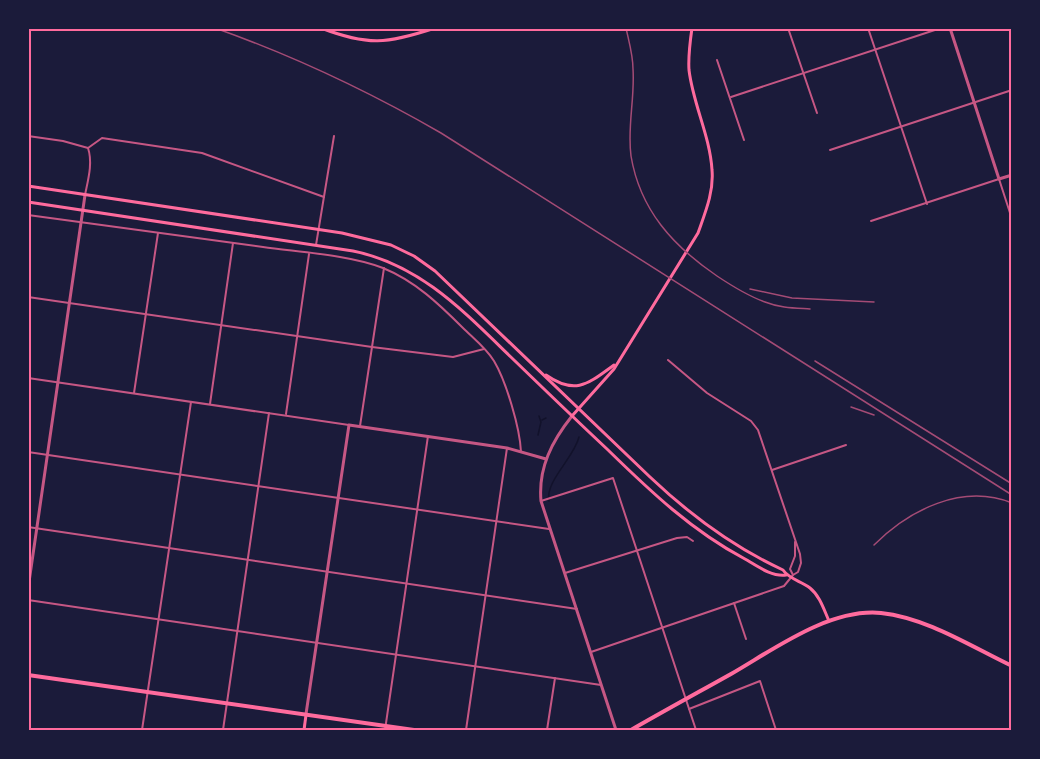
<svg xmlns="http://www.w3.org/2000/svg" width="1040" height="759" font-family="'Fira Sans Condensed',sans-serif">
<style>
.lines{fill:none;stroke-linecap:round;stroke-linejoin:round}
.stream{stroke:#12122b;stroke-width:1.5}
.minor{stroke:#c65784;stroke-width:2}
.tertiary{stroke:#c65784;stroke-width:3}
.secondary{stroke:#ff6b9d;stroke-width:3}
.primary{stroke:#ff6b9d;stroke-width:4}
.rail{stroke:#a44b75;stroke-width:1.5}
.neatline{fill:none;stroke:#ff6b9d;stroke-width:2}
</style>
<rect width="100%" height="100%" fill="#1b1b3a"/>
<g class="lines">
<g class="stream">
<polyline points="542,420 546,418"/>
<polyline points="538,435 541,422 539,416"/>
<path d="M549 501C545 481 574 458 579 437"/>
</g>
<g class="minor">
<polyline points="788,28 817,113"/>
<polyline points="868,28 927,204"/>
<polyline points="717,60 744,140"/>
<polyline points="731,97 941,28"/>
<polyline points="28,136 63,141 88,148"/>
<polyline points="88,148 102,138 202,153 324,197"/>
<polyline points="830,150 1012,90"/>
<path d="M85 195C88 180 93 163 88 148"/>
<path d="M28 215C107 226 185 236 263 247 298 252 351 255 383 268 415 281 439 304 463 328 473 338 486 348 494 361 506 381 520 428 521 452"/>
<polyline points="871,221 999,179 1011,216"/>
<polyline points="316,245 334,136"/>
<polyline points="28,297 372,347 453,357 484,349"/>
<polyline points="668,360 707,393 751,421 758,430 800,554 801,563 798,572 793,575"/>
<polyline points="28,378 349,425"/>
<polyline points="134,393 158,233"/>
<polyline points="210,404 233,243"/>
<polyline points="286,414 309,254"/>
<polyline points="360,426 384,268"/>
<polyline points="28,452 549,529"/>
<polyline points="772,470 846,445"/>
<polyline points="541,501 613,478 696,730"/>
<polyline points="28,527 577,609"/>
<polyline points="565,573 677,538 687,537 693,541"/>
<polyline points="28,600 601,685"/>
<polyline points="734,603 746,639"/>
<polyline points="591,652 784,586 793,575 790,569 795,556 795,542"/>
<polyline points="689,709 760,681 776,730"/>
<polyline points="142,730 191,402"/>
<polyline points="223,730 269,413"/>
<polyline points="385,730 428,436"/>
<polyline points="466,730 507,448"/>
<polyline points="547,730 555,678"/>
</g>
<g class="tertiary">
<polyline points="950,28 999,179 1012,175"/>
<path d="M572 416C552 441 538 468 541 501L616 730"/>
<polyline points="28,589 85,195"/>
<polyline points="306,714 349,425 507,448 546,459"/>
</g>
<g class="secondary">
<path d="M321 28C368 46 387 44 435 28"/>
<path d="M28 186 342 233 391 245 414 256 435 271 650 477C689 514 733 547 783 570 789 579 801 581 810 588 820 596 824 610 829 621"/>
<path d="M28 202 353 251C422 265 466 314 515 361 546 391 576 420 607 449 650 491 692 531 745 559 757 566 772 577 786 575"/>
<path d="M546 375C576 396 589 383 614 365"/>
<path d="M572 416 614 369 698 233C705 213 714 192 712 170 710 136 693 104 689 70 688 56 690 42 692 28"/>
<polyline points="304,730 306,715"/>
</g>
<g class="primary">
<polyline points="28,675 414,730"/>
<path d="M631 730C664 711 697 693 731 674 773 650 829 608 881 613 927 618 970 646 1012 666"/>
</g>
<g class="rail">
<path d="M215 28C294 56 368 91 441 133L1012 495"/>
<path d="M626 28C629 42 633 55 633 69 635 99 627 127 631 156 640 210 673 246 717 276 732 286 748 296 765 302 780 308 795 308 810 309"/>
<polyline points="750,289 792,298 874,302"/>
<polyline points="815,361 1012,484"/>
<polyline points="851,407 874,415"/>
<path d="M874 545C909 510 962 483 1012 503"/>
</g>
</g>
<rect width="1040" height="759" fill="none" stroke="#1b1b3a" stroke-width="60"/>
<rect x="30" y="30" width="980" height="699" class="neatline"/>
</svg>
